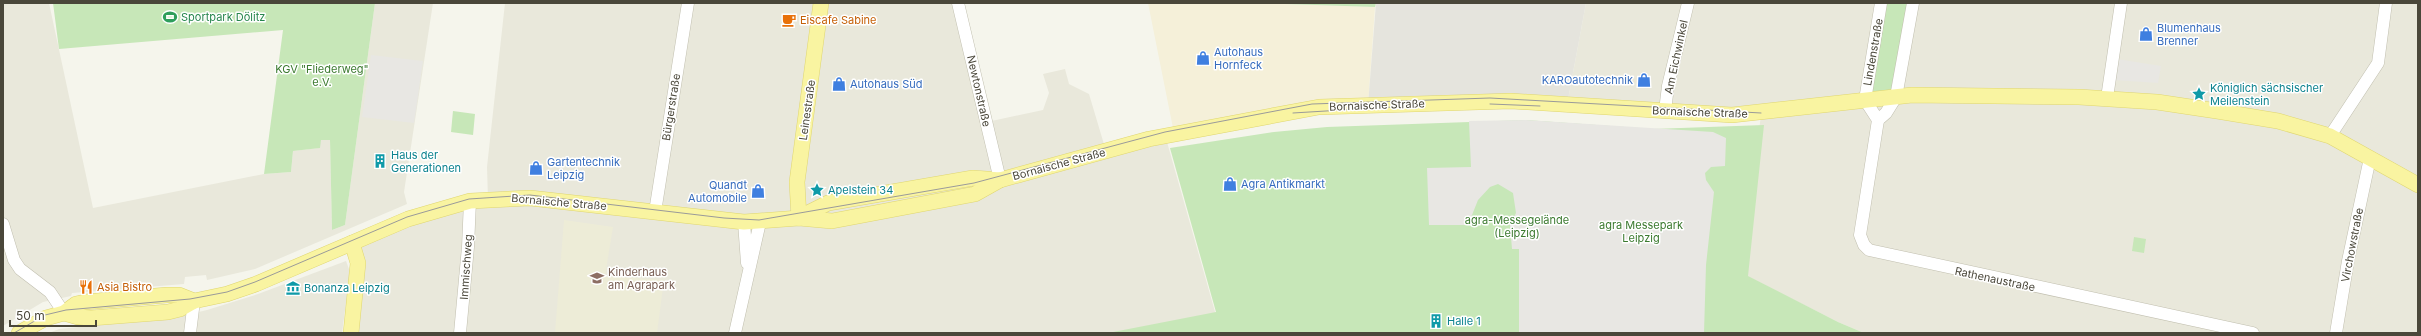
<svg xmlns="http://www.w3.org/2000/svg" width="2421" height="336" font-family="Inter,sans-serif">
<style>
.residential{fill:#e9e8db}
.commercial{fill:#f5f0d9}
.industrial{fill:#e5e4dd}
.education{fill:#edecd7}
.green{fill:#c7e7b8}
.parking{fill:#e8e7e3}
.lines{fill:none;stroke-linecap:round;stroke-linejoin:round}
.minor-casing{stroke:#c1bfaf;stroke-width:13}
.major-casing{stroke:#dfd671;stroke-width:16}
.minor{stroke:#fff;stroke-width:12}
.major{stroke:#f9f4a1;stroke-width:15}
.tram{stroke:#9a9a9a;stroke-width:1}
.labels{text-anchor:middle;stroke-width:3;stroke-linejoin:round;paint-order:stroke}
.leisure-label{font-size:11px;fill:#27864d;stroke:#fff;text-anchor:start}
.food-label{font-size:11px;fill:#c56008;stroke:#fff;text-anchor:start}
.shop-label{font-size:11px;fill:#366cbe;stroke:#fff;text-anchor:start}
.street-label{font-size:11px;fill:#4a473a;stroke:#fff}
.park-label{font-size:11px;fill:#3b7a2f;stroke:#fff}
.culture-label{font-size:11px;fill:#0d838f;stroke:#fff;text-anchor:start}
.education-label{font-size:11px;fill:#785e54;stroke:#fff;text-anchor:start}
</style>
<rect width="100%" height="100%" fill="#f5f5ec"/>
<g class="residential">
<polygon points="3,3 49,3 93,208 264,174 291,172 293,151 319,148 321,139 330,140 332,230 345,225 375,3 433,3 404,192 407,204 255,269 207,280 206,275 185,277 184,284 72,293 71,296 43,302 3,326"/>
<polygon points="505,3 958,3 987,122 1043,110 1049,93 1043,74 1065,69 1069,84 1089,94 1106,151 1165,135 1221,333 351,333 352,243 488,199 487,167"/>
<polygon points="1586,3 2418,3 2418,333 1864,333 1838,322 1743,274 1761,114 1567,105"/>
<polygon points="346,261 350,272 342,333 49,333 59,329 178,317 207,310 258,294"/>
</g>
<polygon class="commercial" points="1148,3 1252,3 1375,7 1368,105 1174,133"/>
<polygon class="industrial" points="1376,3 1586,3 1567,105 1368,105"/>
<polygon class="education" points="564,220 613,227 605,276 664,280 657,333 555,333"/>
<g class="green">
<polygon points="53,3 375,3 345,225 332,230 330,140 321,140 320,148 293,151 291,172 264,174 283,30 59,49"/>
<polygon points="1252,3 1376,3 1375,7"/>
<polygon points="1881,3 1913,3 1896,97 1865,100"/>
<polygon points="453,111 475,114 473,135 451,132"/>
<polygon points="1526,120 1653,129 1764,125 1748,276 1838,322 1864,333 1108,333 1216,312 1170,148 1274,132 1327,127"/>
<polygon points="2134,237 2146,239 2144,253 2132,251"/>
</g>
<g class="parking">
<polygon points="371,55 423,61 414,123 362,117"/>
<polygon points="2117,59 2161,66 2158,83 2113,80"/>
<polygon points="1526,120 1713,132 1726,138 1725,166 1711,167 1705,173 1706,180 1714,192 1706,265 1704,333 1519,333 1519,249 1512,249 1510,225 1516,213 1513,193 1498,184 1490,187 1478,200 1468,225 1429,225 1427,168 1471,167 1469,121"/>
</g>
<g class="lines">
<defs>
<g id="minor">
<polyline points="958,3 1000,180"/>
<polyline points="1881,3 1865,100 1878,120 1860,235 1864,245 1869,250 2253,333"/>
<polyline points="2107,98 2121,3"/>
<polyline points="1665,111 1668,86 1688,3"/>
<polyline points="1878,120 1886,113 1896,97 1913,3"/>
<polyline points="2330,136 2378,63 2386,3"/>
<polyline points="655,212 688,3"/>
<polyline points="744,222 747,263"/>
<polyline points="3,224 14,260 20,269 50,292 64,313"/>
<polyline points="190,333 194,301"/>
<polyline points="460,333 468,247 470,201"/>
<polyline points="735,333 760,222"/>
<polyline points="2336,333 2348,261 2370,158"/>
</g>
<g id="major">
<polyline points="800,217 828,203 973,178 1000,180"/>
<polyline points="799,218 797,182 821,3"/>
<polyline points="64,313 78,317 91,318 168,312 180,309 194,301 227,294 256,284 408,219 470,201 530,198 744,222 799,218 832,221 975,194 1000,180 1149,139 1319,107 1511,101 1732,115 1912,95 2079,97 2157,102 2217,111 2278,121 2330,136 2418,185"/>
<polyline points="19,333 46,318 64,313 76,304 85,302 167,295 179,295 194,301"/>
<polyline points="351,333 358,263 352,243"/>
</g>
</defs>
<use href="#minor" class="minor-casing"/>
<use href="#major" class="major-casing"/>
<use href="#minor" class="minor"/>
<use href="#major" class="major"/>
<g class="tram">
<polyline points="1490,104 1540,106"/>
<polyline points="1293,113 1392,107"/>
<polyline points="14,333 45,315 66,310 190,299 227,292 255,282 407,217 469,199 530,195 724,218 759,220 974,183 1165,132 1312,104 1490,98 1761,113"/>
</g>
</g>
<defs>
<symbol id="stadium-bare" viewBox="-9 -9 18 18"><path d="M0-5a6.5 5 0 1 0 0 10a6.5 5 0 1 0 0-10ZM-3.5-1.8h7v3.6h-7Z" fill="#2e9e5b" stroke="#fff" stroke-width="2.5" paint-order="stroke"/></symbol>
<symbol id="cafe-bare" viewBox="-9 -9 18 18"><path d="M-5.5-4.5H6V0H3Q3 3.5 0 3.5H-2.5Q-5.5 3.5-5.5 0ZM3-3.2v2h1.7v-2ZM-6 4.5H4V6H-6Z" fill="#e8710a" stroke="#fff" stroke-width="2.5" paint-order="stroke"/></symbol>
<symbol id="shop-bare" viewBox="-9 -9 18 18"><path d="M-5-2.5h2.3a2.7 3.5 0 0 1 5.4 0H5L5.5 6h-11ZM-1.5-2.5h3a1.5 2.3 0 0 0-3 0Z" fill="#3f7fe0" stroke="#fff" stroke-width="2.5" paint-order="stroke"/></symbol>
<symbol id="sight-bare" viewBox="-9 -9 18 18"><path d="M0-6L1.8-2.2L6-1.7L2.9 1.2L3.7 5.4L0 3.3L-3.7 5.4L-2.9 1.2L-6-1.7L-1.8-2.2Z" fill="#0f9aa8" stroke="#fff" stroke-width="2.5" paint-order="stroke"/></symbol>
<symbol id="building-bare" viewBox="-9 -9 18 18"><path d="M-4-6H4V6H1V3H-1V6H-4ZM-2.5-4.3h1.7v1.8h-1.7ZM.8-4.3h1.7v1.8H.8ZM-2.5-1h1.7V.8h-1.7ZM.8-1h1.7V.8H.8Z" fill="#0f9aa8" stroke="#fff" stroke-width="2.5" paint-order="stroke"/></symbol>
<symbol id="school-bare" viewBox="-9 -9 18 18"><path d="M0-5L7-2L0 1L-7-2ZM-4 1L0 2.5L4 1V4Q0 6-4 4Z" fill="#8d6e63" stroke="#fff" stroke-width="2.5" paint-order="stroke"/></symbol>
<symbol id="restaurant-bare" viewBox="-9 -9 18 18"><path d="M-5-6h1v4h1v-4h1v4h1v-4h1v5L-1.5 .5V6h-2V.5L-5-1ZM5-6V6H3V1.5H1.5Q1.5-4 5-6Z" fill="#e8710a" stroke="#fff" stroke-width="2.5" paint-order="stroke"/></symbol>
<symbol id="museum-bare" viewBox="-9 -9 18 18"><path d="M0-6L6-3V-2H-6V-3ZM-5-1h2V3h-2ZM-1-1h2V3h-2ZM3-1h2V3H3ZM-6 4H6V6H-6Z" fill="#0f9aa8" stroke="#fff" stroke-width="2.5" paint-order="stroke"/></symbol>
</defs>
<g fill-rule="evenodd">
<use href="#stadium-bare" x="160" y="7" width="20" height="20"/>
<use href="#cafe-bare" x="779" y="10" width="20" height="20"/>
<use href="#shop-bare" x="2136" y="24" width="20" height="20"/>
<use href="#shop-bare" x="1193" y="48" width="20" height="20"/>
<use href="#shop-bare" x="1634" y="70" width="20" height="20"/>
<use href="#shop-bare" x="829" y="74" width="20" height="20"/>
<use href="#sight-bare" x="2189" y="84" width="20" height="20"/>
<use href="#building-bare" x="370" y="151" width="20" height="20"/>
<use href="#shop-bare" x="526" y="158" width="20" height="20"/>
<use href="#shop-bare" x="1220" y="174" width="20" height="20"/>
<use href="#sight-bare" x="807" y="180" width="20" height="20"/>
<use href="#shop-bare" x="748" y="181" width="20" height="20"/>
<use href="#school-bare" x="587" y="268" width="20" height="20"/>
<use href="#restaurant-bare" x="76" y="277" width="20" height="20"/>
<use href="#museum-bare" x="283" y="278" width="20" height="20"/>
<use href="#building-bare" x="1426" y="311" width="20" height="20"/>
</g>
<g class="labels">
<g class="leisure-label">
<text x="181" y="21">Sportpark Dölitz</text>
</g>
<g class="food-label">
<text x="800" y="24">Eiscafe Sabine</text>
<text x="97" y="291">Asia Bistro</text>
</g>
<g class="shop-label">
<text x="2157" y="32">Blumenhaus<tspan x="2157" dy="13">Brenner</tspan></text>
<text x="1214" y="56">Autohaus<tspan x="1214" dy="13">Hornfeck</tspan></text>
<text x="1633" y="84" text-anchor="end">KAROautotechnik</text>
<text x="850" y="88">Autohaus Süd</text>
<text x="547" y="166">Gartentechnik<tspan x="547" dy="13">Leipzig</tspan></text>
<text x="1241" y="188">Agra Antikmarkt</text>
<text x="747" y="189" text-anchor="end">Quandt<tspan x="747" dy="13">Automobile</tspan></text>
</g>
<g class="street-label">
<text transform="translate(1873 52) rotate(-80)" y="4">Lindenstraße</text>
<text transform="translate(1676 57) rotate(-78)" y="4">Am Eichwinkel</text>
<text transform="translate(979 91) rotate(77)" y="4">Newtonstraße</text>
<text transform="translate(1377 105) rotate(-2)" y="4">Bornaische Straße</text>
<text transform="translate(671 107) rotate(-81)" y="4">Bürgerstraße</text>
<text transform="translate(807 110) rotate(-82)" y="4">Leinestraße</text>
<text transform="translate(1700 112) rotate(2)" y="4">Bornaische Straße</text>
<text transform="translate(1059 164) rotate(-15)" y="4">Bornaische Straße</text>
<text transform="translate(559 202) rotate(5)" y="4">Bornaische Straße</text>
<text transform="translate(2352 245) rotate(-79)" y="4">Virchowstraße</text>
<text transform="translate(466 267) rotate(-86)" y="4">Immischweg</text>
<text transform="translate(1995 279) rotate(12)" y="4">Rathenaustraße</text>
</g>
<g class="park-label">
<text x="322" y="73">KGV "Fliederweg"<tspan x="322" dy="13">e.V.</tspan></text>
<text x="1517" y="224">agra-Messegelände<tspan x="1517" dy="13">(Leipzig)</tspan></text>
<text x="1641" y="229">agra Messepark<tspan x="1641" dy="13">Leipzig</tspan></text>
</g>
<g class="culture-label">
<text x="2210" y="92">Königlich sächsischer<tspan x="2210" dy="13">Meilenstein</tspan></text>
<text x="391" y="159">Haus der<tspan x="391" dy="13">Generationen</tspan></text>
<text x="828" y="194">Apelstein 34</text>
<text x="304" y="292">Bonanza Leipzig</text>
<text x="1447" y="325">Halle 1</text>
</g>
<g class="education-label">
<text x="608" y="276">Kinderhaus<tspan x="608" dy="13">am Agrapark</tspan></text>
</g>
</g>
<rect width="2421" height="336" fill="none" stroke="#4a473a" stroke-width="8"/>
<path d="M10 320v6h86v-6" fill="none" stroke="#4a473a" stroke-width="2"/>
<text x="16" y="320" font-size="12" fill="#4a473a" stroke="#ffffff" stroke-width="3" paint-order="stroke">50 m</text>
</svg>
